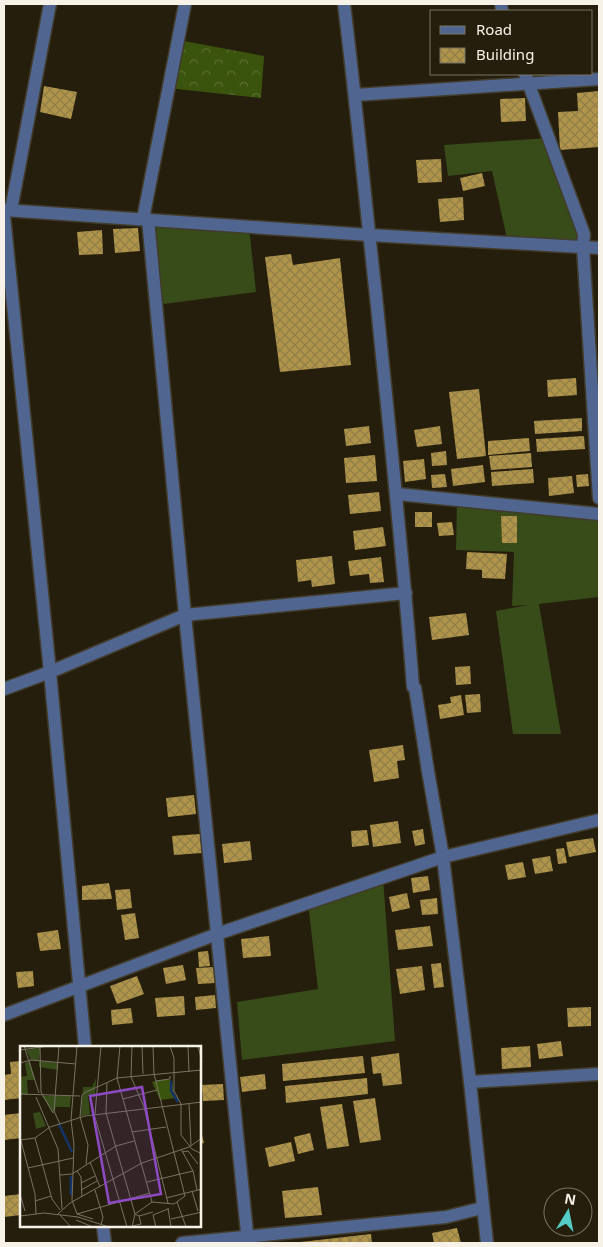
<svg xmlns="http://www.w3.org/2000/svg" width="603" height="1247" font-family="'Noto Sans',sans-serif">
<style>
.grass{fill:#374c19}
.forest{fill:url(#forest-crowns)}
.building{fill:url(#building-cross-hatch)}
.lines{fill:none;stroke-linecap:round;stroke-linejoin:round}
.minor-casing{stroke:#423c2c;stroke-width:15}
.minor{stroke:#50658f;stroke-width:12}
.inset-river{fill:none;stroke:#143469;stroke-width:2.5}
.inset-road{fill:none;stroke:#797364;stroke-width:1}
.view{fill:#8e4ac5;fill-opacity:0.15;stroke:#8e4ac5;stroke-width:2.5}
.inset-edge{fill:none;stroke:#f7f2e7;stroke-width:2.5}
</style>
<defs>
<pattern id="forest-crowns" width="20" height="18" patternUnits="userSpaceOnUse" patternTransform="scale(1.25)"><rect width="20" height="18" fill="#3b540d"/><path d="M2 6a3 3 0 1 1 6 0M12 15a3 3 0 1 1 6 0" fill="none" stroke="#586d30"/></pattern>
<pattern id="building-cross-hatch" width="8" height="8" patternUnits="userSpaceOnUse" patternTransform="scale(1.25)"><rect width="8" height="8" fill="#b09449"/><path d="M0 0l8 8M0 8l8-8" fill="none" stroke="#917e48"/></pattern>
</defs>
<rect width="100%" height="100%" fill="#251e0d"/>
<g class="grass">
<polygon points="549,138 583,245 508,243 492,171 448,176 444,145"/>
<polygon points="148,219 249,227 256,292 156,305"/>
<polygon points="457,500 599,514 599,597 539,604 561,734 513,734 496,611 528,605 512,606 514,552 456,550"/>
<polygon points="383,878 395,1041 242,1060 237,1002 318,989 308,903"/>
</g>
<polygon class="forest" points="184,41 264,56 261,98 168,88"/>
<g class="building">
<polygon points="44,86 77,92 71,119 40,112"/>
<polygon points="599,91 599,147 560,150 558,112 578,111 577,93"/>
<polygon points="525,98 526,121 501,122 500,99"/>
<polygon points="441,159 442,182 418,183 416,160"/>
<polygon points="482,173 485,186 463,191 460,178"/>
<polygon points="463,197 464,220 440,222 438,199"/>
<polygon points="138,228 140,251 115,253 113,229"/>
<polygon points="102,230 103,254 79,255 77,232"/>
<polygon points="291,254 293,265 340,258 351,365 280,372 265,257"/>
<polygon points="576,378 577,395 548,397 547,380"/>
<polygon points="479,389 486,456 457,459 449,392"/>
<polygon points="582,418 582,431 535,434 534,421"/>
<polygon points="369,426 371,443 346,446 344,429"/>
<polygon points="440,426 442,444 417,447 414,430"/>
<polygon points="584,436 585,449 537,452 536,439"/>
<polygon points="529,438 530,451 488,455 488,441"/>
<polygon points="446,451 447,465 432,466 431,453"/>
<polygon points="531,453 532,467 491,470 489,456"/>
<polygon points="375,455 377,481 346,483 344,458"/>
<polygon points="424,459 426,479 405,482 403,461"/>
<polygon points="483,465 485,482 453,486 451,469"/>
<polygon points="533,469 534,483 492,486 491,472"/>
<polygon points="445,474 447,487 432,488 431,475"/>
<polygon points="588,474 589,486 577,487 576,475"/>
<polygon points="572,476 574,493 549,496 548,478"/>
<polygon points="379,492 381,511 350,514 348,495"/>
<rect x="415" y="512" width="17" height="15"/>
<polygon points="501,516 517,516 517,543 502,543"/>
<polygon points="452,522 454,535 439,536 437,523"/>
<polygon points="383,527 386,546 355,550 353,531"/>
<polygon points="467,552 507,554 505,579 482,578 482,570 466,569"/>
<polygon points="332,556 335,584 312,587 311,580 298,582 296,560"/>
<polygon points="381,557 384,582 370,583 369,574 350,576 348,561"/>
<polygon points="466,613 469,635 432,640 429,617"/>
<polygon points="470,666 471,684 456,685 455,667"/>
<polygon points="480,694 481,712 467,713 465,695"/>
<polygon points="461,695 464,715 440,719 438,705 451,703 450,697"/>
<polygon points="403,745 405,760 397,761 399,778 374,782 369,750"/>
<polygon points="194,795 196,814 168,817 166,798"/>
<polygon points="398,821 401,843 373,847 370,825"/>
<polygon points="423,829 425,844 415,846 412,831"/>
<polygon points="367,830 369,845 352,847 351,831"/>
<polygon points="200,834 202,853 174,855 172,836"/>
<polygon points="593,838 596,852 569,857 566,842"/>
<polygon points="250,841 252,860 224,863 222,844"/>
<polygon points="564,848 567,863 558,864 556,849"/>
<polygon points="550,856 553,871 535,874 532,859"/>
<polygon points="523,862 526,877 508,880 505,865"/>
<polygon points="428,876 430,890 413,893 411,878"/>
<polygon points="109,883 112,899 82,900 82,886"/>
<polygon points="130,889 132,908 117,910 115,890"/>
<polygon points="407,893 410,908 392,912 389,897"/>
<polygon points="437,898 438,914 422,915 420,900"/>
<polygon points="135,913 139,938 125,940 121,915"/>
<polygon points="430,926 433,946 398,950 395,930"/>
<polygon points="58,930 61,949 40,951 37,933"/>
<polygon points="269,936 271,956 243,958 241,939"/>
<polygon points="208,951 210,966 199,967 198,952"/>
<polygon points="441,963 444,987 434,988 431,964"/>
<polygon points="183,965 186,980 166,984 163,968"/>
<polygon points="422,966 425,990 400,994 396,969"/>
<polygon points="214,967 215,983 198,984 196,968"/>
<polygon points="33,971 34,986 18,988 16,972"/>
<polygon points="137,976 144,994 117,1004 110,986"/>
<polygon points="215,995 216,1008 196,1010 195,997"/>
<polygon points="184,996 185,1015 157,1017 155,998"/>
<polygon points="591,1007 591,1026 568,1027 567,1008"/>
<polygon points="131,1008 133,1023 112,1025 111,1010"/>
<polygon points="561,1041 563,1056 539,1059 537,1044"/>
<polygon points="530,1046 531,1067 502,1069 501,1048"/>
<polygon points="399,1053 402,1084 383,1086 381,1073 373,1074 371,1057"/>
<polygon points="363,1056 365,1073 283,1081 282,1064"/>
<polygon points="21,1061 21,1098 4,1100 4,1075 11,1074 10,1062"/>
<polygon points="265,1074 266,1089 242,1092 240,1077"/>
<polygon points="367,1078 368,1094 286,1103 285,1086"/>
<polygon points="223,1084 224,1100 203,1101 202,1085"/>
<polygon points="375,1098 381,1140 360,1143 353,1101"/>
<polygon points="342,1104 349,1146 327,1149 320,1107"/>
<polygon points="21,1113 21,1138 4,1140 4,1115"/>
<polygon points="200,1127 204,1143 200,1144"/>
<polygon points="310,1133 314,1150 298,1154 294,1137"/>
<polygon points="291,1142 295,1161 269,1167 265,1148"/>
<polygon points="318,1187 322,1215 285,1218 282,1191"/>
<polygon points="21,1194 21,1215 4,1217 4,1196"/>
<polygon points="457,1228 461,1243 434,1243 432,1233"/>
<polygon points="371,1234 372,1243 301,1243 301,1242"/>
</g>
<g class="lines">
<defs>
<g id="minor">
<path d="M344 4C356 101 365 199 376 296 389 426 403 556 413 687L415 688 428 771 443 857 470 1082 487 1243"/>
<polyline points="501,4 502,11"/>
<polyline points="525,74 584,234 583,247 599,498"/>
<polyline points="355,95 599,79"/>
<polyline points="4,210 369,235 599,248"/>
<polyline points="11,210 50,4"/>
<polyline points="4,215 50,672 85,1047"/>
<polyline points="143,219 185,4"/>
<polyline points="148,219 185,615 248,1243"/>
<polyline points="397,494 599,514"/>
<polyline points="4,689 50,672 185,615 406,593"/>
<polyline points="4,1015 217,934 443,857 599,820"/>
<polyline points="470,1082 599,1074"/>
<polyline points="103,1226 105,1243"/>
<polyline points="182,1243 446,1217 482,1208"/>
</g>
</defs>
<use href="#minor" class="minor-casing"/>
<use href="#minor" class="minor"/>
</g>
<g transform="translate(20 1046)">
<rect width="181" height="181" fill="#251e0d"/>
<path d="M20 2 19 15 38 17V24L19 21V15L11 14 6 4ZM10 15 15 34H7L8 49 0 48V31L7 30 5 17ZM76 32 75 50H68L70 68 61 70 63 41H72ZM22 50H51L50 61H36L34 68ZM20 66 26 80 16 83 13 67Z" fill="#374c19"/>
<path d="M146 33 152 35 155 52 140 54 132 36Z" fill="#3b540d"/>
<path class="inset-river" d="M151 35V45L158 56M39 78 52 106M51 149V130"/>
<path class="inset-road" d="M4 0 19 47M39 0 34 65 40 78M57 0 51 74 54 99 52 154 57 168 73 173M88 0H108M100 0 97 32 132 156M112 0 111 31 124 61 148 157M122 0 123 28M150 0 154 12V45L161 58V89L172 103 182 108M168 0 169 26M178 0 182 16M20 2 21 46 33 67M0 4 29 0M0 17 11 14 56 18M136 35 150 33V30M0 48 60 50M16 51 38 103 42 163M103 53 137 44M169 57 171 99M86 67 115 168 112 181M86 67 87 37M74 68 107 181M75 68 81 0M112 86 146 81M0 91 15 148 16 168M15 92 32 153 40 164M0 94 15 92 30 81 65 70 182 56M161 103 173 125 177 144M162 106 168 105 178 118M70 116 80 141M66 118 68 99 60 71 62 49 66 46 97 32 182 24M8 122 53 112M57 125 61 131 62 151M40 129 52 128 96 100 114 95M127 136 173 125M61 137 75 130M61 144 77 135M75 144 83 171 81 179M172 145 178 165M0 148 5 165M146 152 182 143M15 155 31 150M157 156 166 181M148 162 151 181M38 168 50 157 122 117 169 101 182 92M57 168 130 147M115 168 132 156 154 158 165 150 134 28 133 0M115 168 119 170 133 166M40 169 51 181M0 170 24 167 58 171 89 181M151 173 182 166M56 174 73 181M113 180 121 178 119 170M136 181 133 169 148 163"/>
<path class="view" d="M122 41 141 148 89 157 70 50Z"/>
<rect width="181" height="181" class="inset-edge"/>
</g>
<rect width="603" height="1247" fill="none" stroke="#f7f2e7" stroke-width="10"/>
<rect x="430" y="10" width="162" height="65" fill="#251e0d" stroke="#797364"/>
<rect x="440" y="26" width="25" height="8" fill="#50658f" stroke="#797364"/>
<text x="476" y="35" font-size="15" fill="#f7f2e7">Road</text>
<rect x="440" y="48" width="25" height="15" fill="url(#building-cross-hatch)" stroke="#797364"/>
<text x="476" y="60" font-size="15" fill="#f7f2e7">Building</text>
<g transform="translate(568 1212) rotate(10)"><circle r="24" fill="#251e0d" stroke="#797364"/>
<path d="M0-4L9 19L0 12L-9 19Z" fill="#54cdc7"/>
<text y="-8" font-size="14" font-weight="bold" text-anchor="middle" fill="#f7f2e7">N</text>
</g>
</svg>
